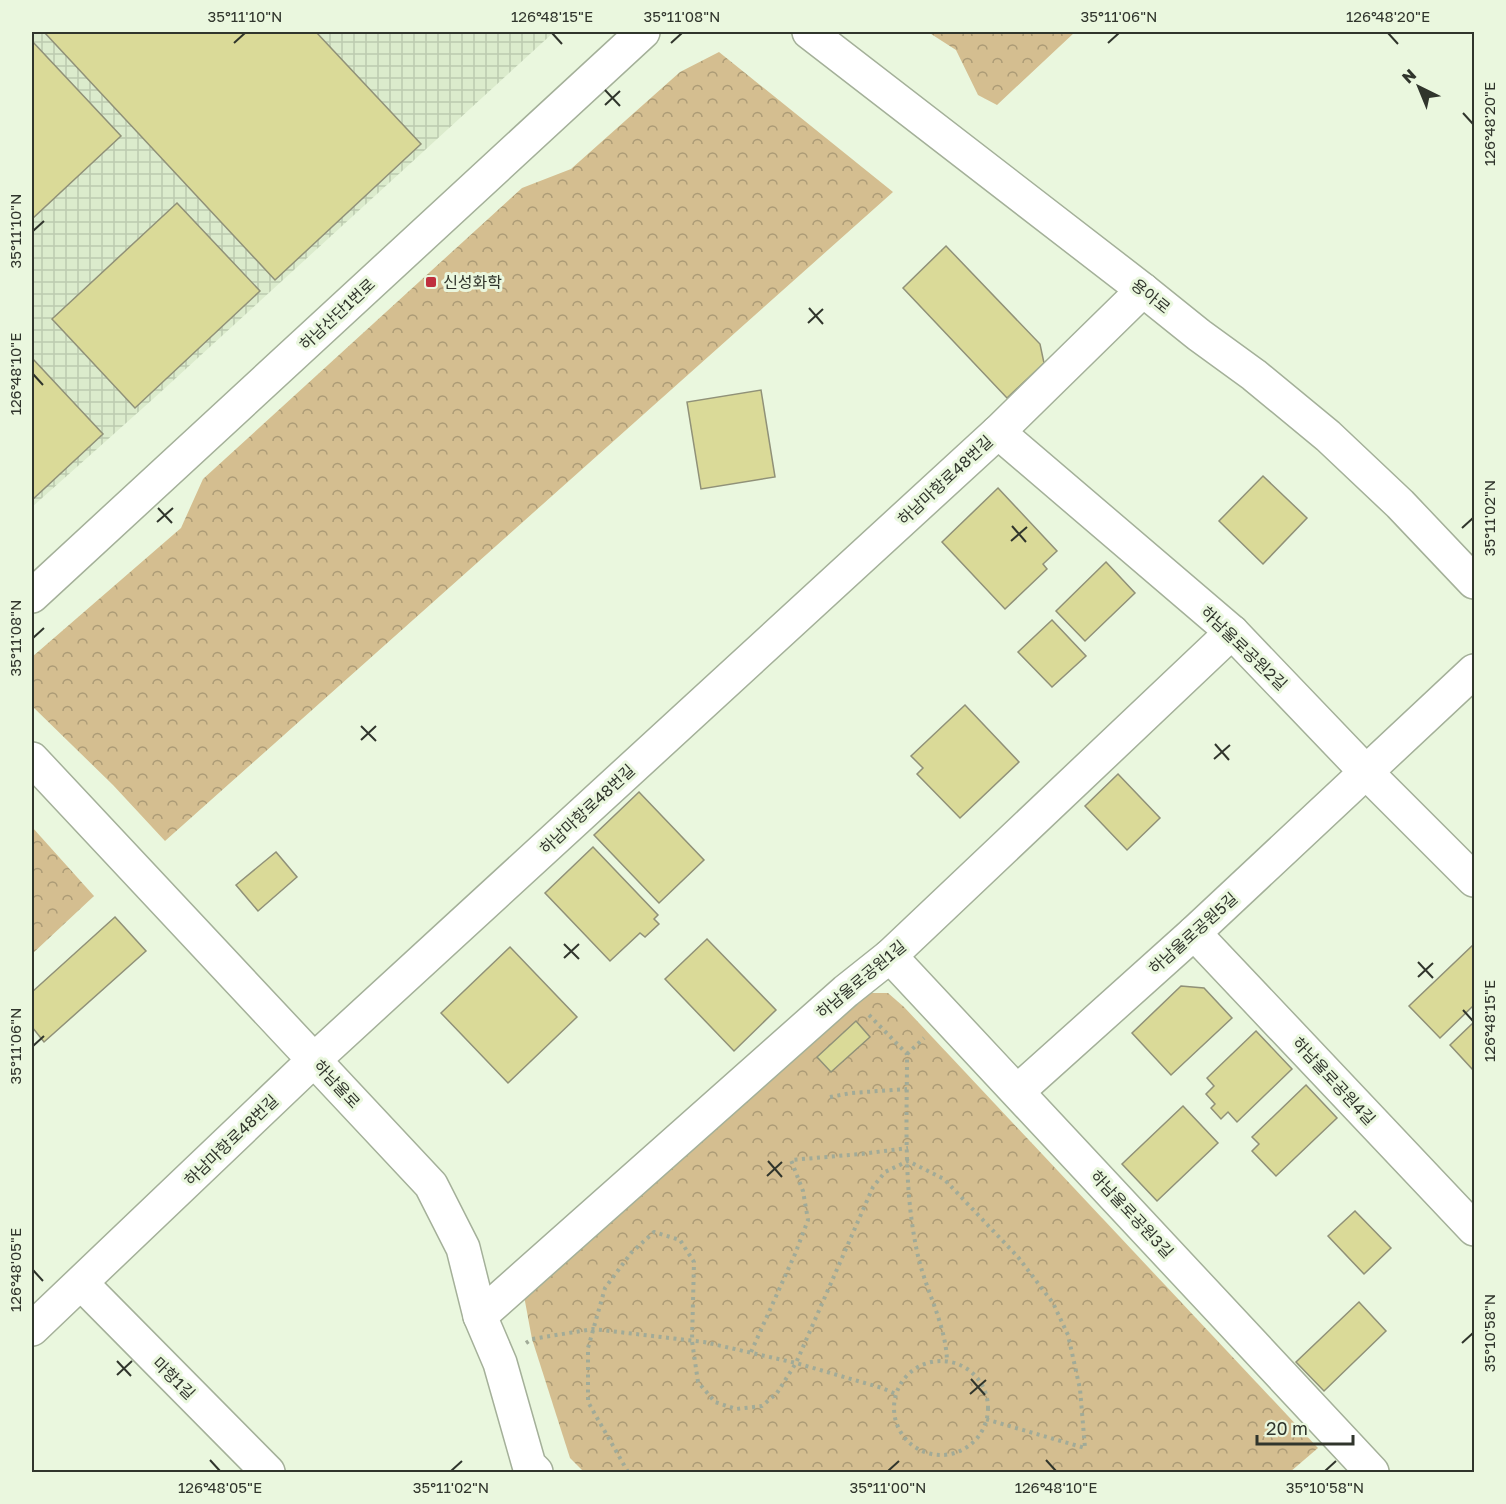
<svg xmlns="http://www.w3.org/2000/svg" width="1506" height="1504" font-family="'Golos Text','Noto Sans KR',sans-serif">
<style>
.industrial{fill:url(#industrial-grid)}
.park{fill:url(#park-crowns)}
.building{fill:#dada98;stroke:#909178;stroke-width:1.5}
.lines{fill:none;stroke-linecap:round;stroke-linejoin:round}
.minor-casing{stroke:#a4b099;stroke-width:36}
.tertiary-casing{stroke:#a4b099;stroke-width:36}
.path{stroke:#a1ab98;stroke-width:4;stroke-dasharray:3 4.5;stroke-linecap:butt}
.minor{stroke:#fff;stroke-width:33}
.tertiary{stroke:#fff;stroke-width:33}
.ticks{fill:none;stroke:#30352c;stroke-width:2}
.poi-dot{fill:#bf2f3d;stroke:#eaf7de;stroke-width:2}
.labels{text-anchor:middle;stroke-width:6;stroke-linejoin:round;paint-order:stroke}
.poi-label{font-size:16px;fill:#30352c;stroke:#eaf7de;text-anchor:start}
.street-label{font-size:16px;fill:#30352c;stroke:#eaf7de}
.neatline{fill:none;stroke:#30352c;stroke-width:2}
.ticks-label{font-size:15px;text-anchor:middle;fill:#30352c}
</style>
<defs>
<pattern id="industrial-grid" width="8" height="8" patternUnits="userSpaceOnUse" patternTransform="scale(1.5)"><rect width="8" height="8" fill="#dbebcc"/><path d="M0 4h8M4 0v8" fill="none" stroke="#bccaaf"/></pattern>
<pattern id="park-crowns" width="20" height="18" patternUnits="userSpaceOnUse" patternTransform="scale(1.5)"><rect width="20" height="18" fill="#d4be90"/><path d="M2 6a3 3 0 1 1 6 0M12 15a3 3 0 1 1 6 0" fill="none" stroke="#ac9b76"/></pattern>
</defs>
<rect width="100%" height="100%" fill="#eaf7de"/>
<polygon class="industrial" points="32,32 554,32 153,399 32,507"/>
<g class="park">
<polygon points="928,32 1075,32 997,105 978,95 956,50"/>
<polygon points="719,52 893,192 165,841 113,785 32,706 32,657 181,528 203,479 522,188 571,169 680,72"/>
<polygon points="32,827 94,896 32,954"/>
<polygon points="860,993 888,993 904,1007 1318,1448 1290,1472 584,1472 570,1458 532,1339 524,1296"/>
</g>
<g class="building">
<polygon points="44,32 316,32 421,144 275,280"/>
<polygon points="32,41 121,136 32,219"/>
<polygon points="177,203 260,291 135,408 52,319"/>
<polygon points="946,246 1040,344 1044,363 1007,398 903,288"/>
<polygon points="32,358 103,434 32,500"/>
<polygon points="761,390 775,477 701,489 687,402"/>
<polygon points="1263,476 1307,518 1263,564 1219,521"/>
<polygon points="998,488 1057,551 1043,564 1047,569 1005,609 942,542"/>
<polygon points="1106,562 1135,593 1085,641 1056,611"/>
<polygon points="1052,620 1086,656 1052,687 1018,652"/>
<polygon points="965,705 1019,762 960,818 917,774 923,768 911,756"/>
<polygon points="1118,774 1160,818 1127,850 1085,806"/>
<polygon points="639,792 704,860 659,903 594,835"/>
<polygon points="593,847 658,915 654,919 659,924 645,937 640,933 610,961 545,893"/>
<polygon points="276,852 297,877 258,911 236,885"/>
<polygon points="115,917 146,951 44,1042 32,1027 32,992"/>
<polygon points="707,939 776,1010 734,1051 665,979"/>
<polygon points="1474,944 1474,1005 1440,1038 1409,1006"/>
<polygon points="510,947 577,1017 508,1083 441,1013"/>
<polygon points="1181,986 1204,988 1232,1018 1171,1075 1132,1033"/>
<polygon points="856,1021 870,1037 831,1072 817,1057"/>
<polygon points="1474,1022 1474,1071 1450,1045"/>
<polygon points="1256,1031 1292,1069 1237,1122 1228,1112 1221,1119 1211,1108 1215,1104 1206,1094 1214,1086 1207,1078"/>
<polygon points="1306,1085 1337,1118 1276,1176 1252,1151 1259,1144 1252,1137"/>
<polygon points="1183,1106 1218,1143 1157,1201 1122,1164"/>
<polygon points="1355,1211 1391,1248 1364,1274 1328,1236"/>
<polygon points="1359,1302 1386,1331 1324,1391 1296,1362"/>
</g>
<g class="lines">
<defs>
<g id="minor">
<polyline points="998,432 1232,632 1366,772 1474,880"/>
<polyline points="32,759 431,1185 463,1248 480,1316 500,1363 529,1465 536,1472"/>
<polyline points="1194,933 1474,1229"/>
<polyline points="890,956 1372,1472"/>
<polyline points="1018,1091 1194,933 1474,671"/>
<polyline points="81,1283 268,1472"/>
<polyline points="480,1316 846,991 890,956 1232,632"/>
<polyline points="32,1329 314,1060 998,432 1143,290"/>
</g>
<g id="tertiary">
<polyline points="809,32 1143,290 1199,335 1254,375 1328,436 1400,504 1474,582"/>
<polyline points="32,596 643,32"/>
</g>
</defs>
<use href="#minor" class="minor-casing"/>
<use href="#tertiary" class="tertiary-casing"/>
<g class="path">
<path d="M869 1015 907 1054C907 1121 903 1190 918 1256 926 1291 946 1325 947 1361"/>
<polyline points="907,1054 924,1038"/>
<polyline points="830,1097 851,1093 907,1089"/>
<polyline points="526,1343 532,1339 593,1329 704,1342 796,1363 882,1388 896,1394"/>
<polyline points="751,1352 795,1254 808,1220 803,1191 791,1160 861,1154 908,1148"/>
<circle cx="941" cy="1408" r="47"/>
<polyline points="628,1472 588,1402 588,1348 605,1288 631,1253 654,1232 680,1240 694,1262 692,1341 698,1382 715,1402 736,1409 762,1406 777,1393 796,1363 873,1187 885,1172 908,1161 944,1179 1018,1257 1053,1303 1068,1335 1080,1389 1085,1448 985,1419"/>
</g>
<use href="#minor" class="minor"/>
<use href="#tertiary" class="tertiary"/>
</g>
<path class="ticks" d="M552 33 562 44M1388 33 1398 44M234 43 245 33M671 43 682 33M1108 43 1119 33M605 90 620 106M605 105 620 91M1463 113 1473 124M33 231 44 221M809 308 823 324M808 323 823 309M33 374 43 385M158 508 172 523M157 522 173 508M1012 526 1026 542M1462 528 1473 518M1011 541 1027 527M33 638 44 628M361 726 376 741M361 740 376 726M1215 744 1229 760M1214 759 1230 745M564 944 579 959M564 958 579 944M1418 962 1433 978M1418 977 1433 963M1463 1010 1473 1021M33 1046 44 1036M768 1161 782 1177M767 1176 782 1162M33 1270 43 1281M1462 1343 1473 1333M117 1361 131 1376M117 1375 132 1361M971 1379 985 1395M970 1394 986 1380M210 1460 220 1471M1046 1460 1056 1471M451 1471 462 1461M888 1471 899 1461M1325 1471 1336 1461"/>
<rect class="poi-dot" x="425" y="276" width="12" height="12" rx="3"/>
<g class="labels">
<g class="poi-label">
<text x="443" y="288">신성화학</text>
</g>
<g class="street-label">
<text transform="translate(1151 296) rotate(39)" y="6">용아로</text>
<text transform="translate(337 314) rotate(-43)" y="6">하남산단1번로</text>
<text transform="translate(945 480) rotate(-43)" y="6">하남마항로48번길</text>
<text transform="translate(1244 648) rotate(44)" y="6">하남울로공원2길</text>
<text transform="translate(587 809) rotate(-43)" y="6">하남마항로48번길</text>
<text transform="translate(1193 933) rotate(-42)" y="6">하남울로공원5길</text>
<text transform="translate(861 979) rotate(-40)" y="6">하남울로공원1길</text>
<text transform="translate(1334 1081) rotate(47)" y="6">하남울로공원4길</text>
<text transform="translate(337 1084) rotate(47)" y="6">하남울로</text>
<text transform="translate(231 1140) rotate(-44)" y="6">하남마항로48번길</text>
<text transform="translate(1132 1214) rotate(47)" y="6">하남울로공원3길</text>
<text transform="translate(174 1378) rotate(45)" y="6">마항1길</text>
</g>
</g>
<rect width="1506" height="1504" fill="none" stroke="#eaf7de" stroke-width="66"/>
<g transform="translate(1419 87) rotate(317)" stroke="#eaf7de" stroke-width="4.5" paint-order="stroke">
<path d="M0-4.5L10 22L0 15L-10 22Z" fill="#30352c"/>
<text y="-9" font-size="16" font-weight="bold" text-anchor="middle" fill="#30352c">N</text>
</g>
<path d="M1257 1435v9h96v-9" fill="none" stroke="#30352c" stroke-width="3"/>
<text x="1266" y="1435" font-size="18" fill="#30352c" stroke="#eaf7de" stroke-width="4.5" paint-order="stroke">20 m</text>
<rect x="33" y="33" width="1440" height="1438" class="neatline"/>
<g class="ticks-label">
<text x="245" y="22">35°11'10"N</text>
<text x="552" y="22">126°48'15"E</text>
<text x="682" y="22">35°11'08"N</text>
<text x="1119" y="22">35°11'06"N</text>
<text x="1388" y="22">126°48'20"E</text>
<text transform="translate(1490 124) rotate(-90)" y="5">126°48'20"E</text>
<text transform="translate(16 231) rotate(-90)" y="5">35°11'10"N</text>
<text transform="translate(16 374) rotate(-90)" y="5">126°48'10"E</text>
<text transform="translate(1490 518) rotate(-90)" y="5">35°11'02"N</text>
<text transform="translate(16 638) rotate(-90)" y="5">35°11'08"N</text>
<text transform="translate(1490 1021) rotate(-90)" y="5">126°48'15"E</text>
<text transform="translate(16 1046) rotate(-90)" y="5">35°11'06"N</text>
<text transform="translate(16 1270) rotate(-90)" y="5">126°48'05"E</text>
<text transform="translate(1490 1333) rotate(-90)" y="5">35°10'58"N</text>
<text x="220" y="1493">126°48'05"E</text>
<text x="451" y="1493">35°11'02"N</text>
<text x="888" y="1493">35°11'00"N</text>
<text x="1056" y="1493">126°48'10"E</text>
<text x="1325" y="1493">35°10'58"N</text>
</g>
</svg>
